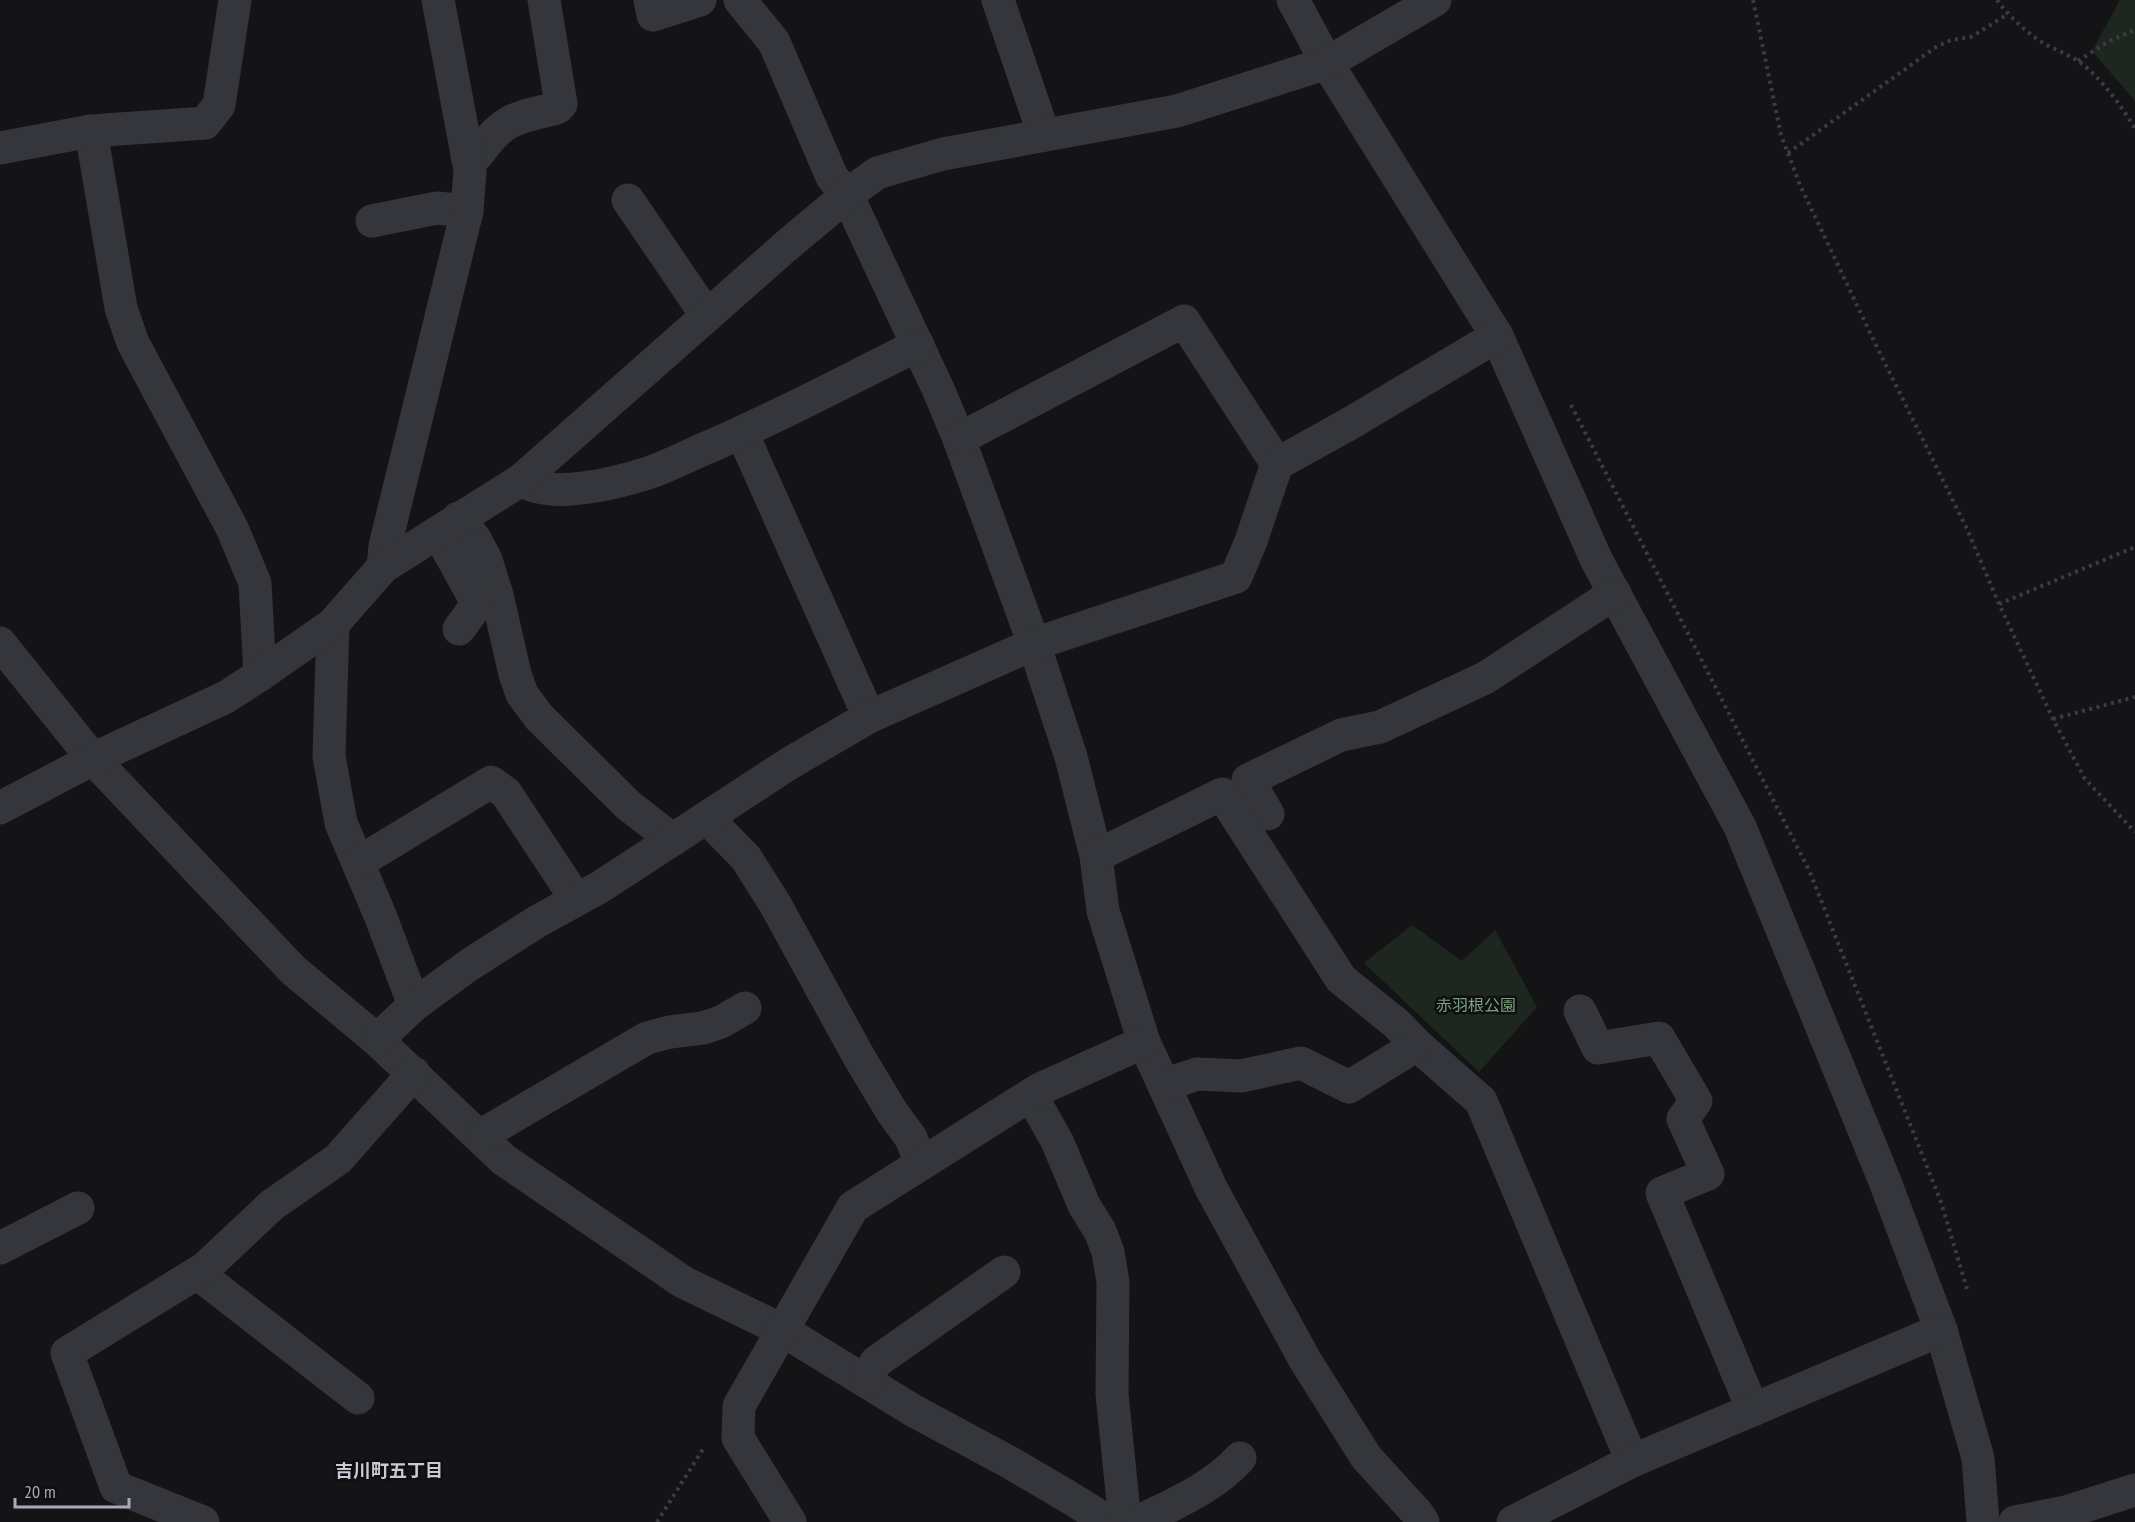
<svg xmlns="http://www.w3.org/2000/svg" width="2135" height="1522" font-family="'PT Sans Narrow','Noto Sans JP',sans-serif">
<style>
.green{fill:#1e2620}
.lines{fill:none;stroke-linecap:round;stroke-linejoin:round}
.path{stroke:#3b3d42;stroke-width:4;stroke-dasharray:3 4.5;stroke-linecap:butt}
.minor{stroke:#35363b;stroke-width:33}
.labels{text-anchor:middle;stroke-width:5;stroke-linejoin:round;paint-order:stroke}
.park-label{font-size:16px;fill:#7ca27f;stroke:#0f0f11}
.neighbourhood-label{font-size:18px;font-weight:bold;fill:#c7cad3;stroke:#0f0f11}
</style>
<rect width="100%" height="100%" fill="#141416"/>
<g class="green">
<polygon points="2120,0 2135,0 2135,101 2092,51"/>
<polygon points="1412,925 1462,961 1495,930 1537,1007 1479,1072 1364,963"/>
</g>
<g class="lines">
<g class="path">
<polyline points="1753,0 1781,135 1800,185 1874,341 1967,529 1999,604 2053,719 2085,779 2135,832"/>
<path d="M1997 0C2008 15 2022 28 2037 39 2051 49 2068 53 2082 64 2100 77 2124 109 2135 129"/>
<polyline points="2078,61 2109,41 2135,30"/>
<polyline points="1788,153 1936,47 1951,40 1971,37 2008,14"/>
<polyline points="1571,405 1809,870 1941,1202 1967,1289"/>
<polyline points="1999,604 2135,547"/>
<polyline points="2053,719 2135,697"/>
<polyline points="657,1522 703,1449"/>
</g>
<g class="minor">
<polyline points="650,0 653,15 700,0"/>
<polyline points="740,0 774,42 832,177 847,195 939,391 959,439 1034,644 1071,757 1096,856 1103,911 1144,1042 1211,1188 1305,1360 1366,1457 1417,1513 1423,1522"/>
<polyline points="998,0 1044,135"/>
<polyline points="1293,0 1327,63 1497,336 1597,561 1740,827 1884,1179 1941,1330 1978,1458 1983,1522"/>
<polyline points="91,131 121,308 133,343 232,528 255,583 260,675"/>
<polyline points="0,148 91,131 205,123 219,105 235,0"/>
<path d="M467 156 478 154C504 117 517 118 557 108L561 104 544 0"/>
<polyline points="628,200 707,316"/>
<polyline points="372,221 437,208 467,211"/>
<polyline points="742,433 869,717"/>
<polyline points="959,439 1184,321 1277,464"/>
<path d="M521 480C550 500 612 484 645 474 665 468 685 457 704 449 777 418 847 380 918 345"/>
<polyline points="458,518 475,539 486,560 497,595 515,674 522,694 539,717 628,805 673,840"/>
<polyline points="438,532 475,599 473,610 459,629"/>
<polyline points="383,567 385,546 467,211 470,170 438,0"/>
<polyline points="333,624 329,756 341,823 380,915 414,1005"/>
<polyline points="0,643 93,759 293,970 377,1040 504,1160 683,1282 782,1330 914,1411 1009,1462 1067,1496 1096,1514 1103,1522"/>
<polyline points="0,808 93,759 226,697 260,675 333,624 383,567 521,480 785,247 847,195 877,173 943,154 1177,111 1327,63 1435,0"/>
<polyline points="1268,814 1248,780 1341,735 1380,727 1485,678 1615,593"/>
<polyline points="707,818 746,858 775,904 859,1057 892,1112 911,1138 921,1164"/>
<polyline points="1096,856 1222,794 1341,979 1397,1024 1417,1045 1481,1101 1632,1461"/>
<polyline points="359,862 491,782 506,793 576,899"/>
<polyline points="1580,1011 1598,1048 1659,1038 1696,1101 1683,1119 1708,1174 1662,1193 1753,1410"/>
<polyline points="377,1040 414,1005 469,965 538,921 600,887 790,763 869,717 1034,644 1236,577 1251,541 1277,464 1349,424 1497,336"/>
<polyline points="1164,1085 1197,1074 1241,1076 1301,1063 1349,1087 1417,1045"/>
<polyline points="1031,1095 1057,1141 1084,1205 1100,1231 1108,1252 1113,1282 1112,1394 1125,1522"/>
<polyline points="482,1138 490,1130 647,1038 670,1032 703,1028 721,1022 745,1008"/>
<polyline points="0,1248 78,1208"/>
<polyline points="197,1273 358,1398"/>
<polyline points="865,1381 876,1362 1004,1272"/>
<polyline points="203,1522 116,1487 67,1353 205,1268 272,1205 338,1159 414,1073"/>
<polyline points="790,1522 738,1438 739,1406 853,1207 1040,1089 1144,1042"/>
<path d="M1138 1522C1173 1504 1213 1488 1240 1458"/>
<polyline points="1513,1522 1632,1461 1941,1330"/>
<polyline points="2015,1522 2066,1512 2135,1490"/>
</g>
</g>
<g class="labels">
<g class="park-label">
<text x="1476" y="1011">赤羽根公園</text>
</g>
<g class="neighbourhood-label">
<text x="389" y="1477">吉川町五丁目</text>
</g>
</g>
<path d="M15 1498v9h114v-9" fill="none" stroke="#a6abb7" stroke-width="3"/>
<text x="24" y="1498" font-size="18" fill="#a6abb7" stroke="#0f0f11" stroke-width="4.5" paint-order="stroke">20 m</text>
</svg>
